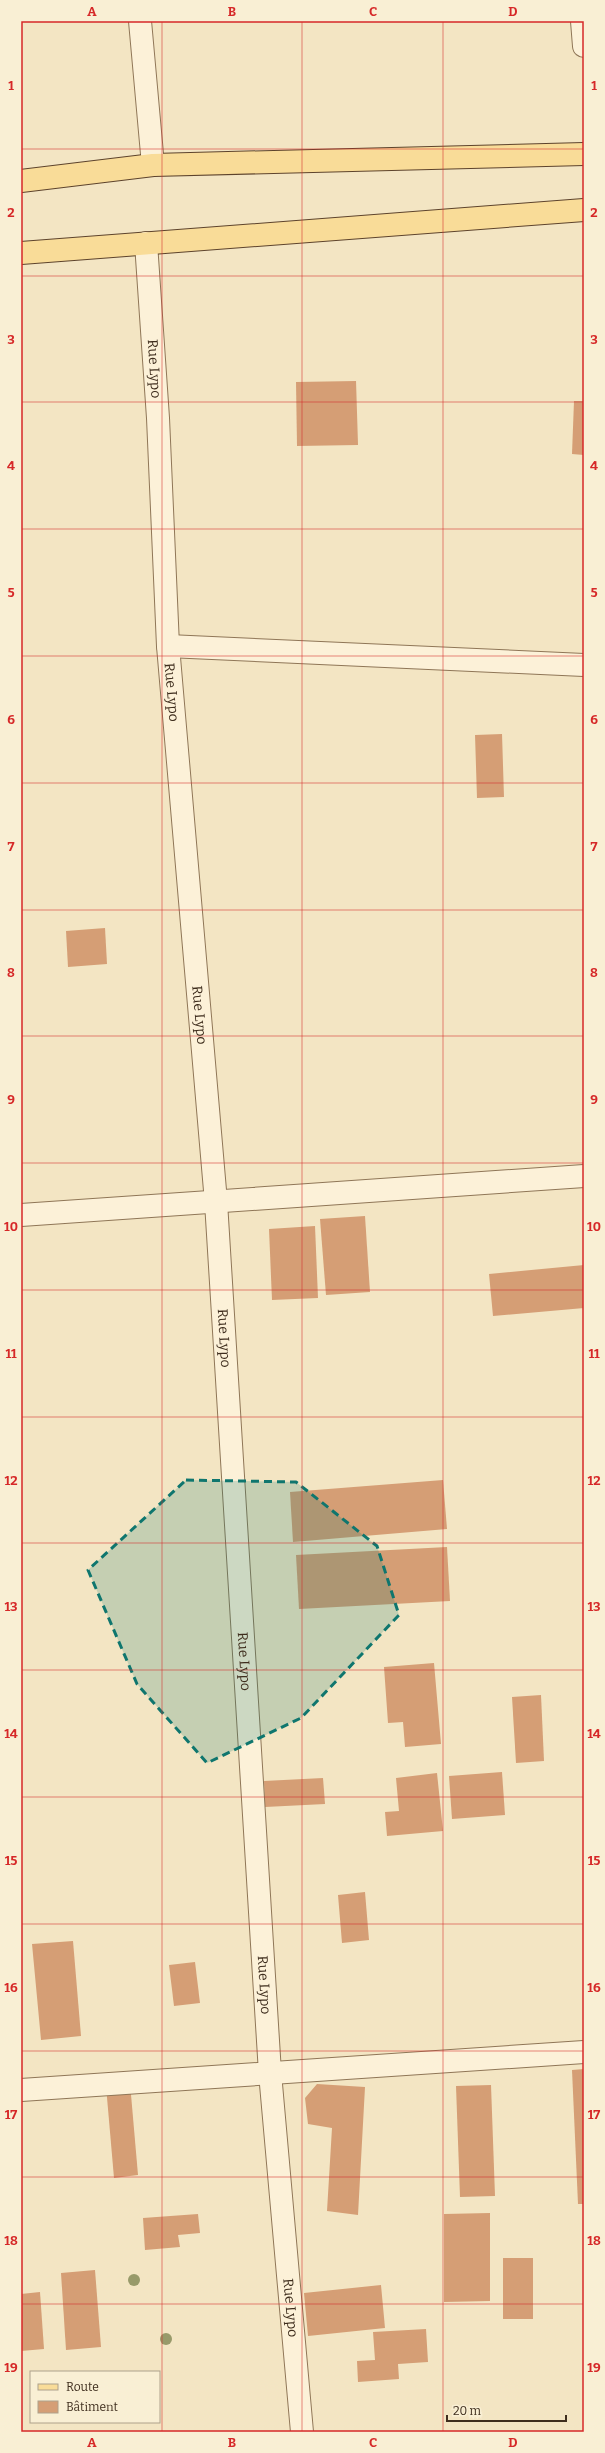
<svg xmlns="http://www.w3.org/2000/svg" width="605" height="2453" font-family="Bitter,serif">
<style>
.building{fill:#d59e75}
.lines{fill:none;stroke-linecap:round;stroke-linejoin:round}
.minor-casing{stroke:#8f7657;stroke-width:24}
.primary-casing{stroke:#5d432c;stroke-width:24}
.minor{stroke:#fcf1d8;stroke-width:22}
.primary{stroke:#f9dc98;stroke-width:22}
.tree{fill:#989a6a}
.marked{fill:#0f766e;fill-opacity:0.2;stroke:#0f766e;stroke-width:3;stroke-dasharray:8 5;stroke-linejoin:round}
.grid{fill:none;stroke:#d62828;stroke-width:1;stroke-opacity:0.55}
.labels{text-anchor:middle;stroke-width:3.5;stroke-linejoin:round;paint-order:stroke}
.street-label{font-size:14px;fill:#3e2d1d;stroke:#f9efd4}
.neatline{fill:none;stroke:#d62828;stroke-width:1.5}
.grid-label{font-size:13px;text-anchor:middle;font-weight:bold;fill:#d62828}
</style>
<rect width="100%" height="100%" fill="#f3e5c3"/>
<g class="building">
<polygon points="356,381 358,445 297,446 296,382"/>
<polygon points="574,401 584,401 584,455 572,454"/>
<polygon points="502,734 504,797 477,798 475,735"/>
<polygon points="105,928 107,964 68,967 66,931"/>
<polygon points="365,1216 370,1292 326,1295 320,1219"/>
<polygon points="315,1226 318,1298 272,1300 269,1229"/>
<polygon points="584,1265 584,1308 493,1316 489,1274"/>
<polygon points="443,1480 447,1529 293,1542 290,1492"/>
<polygon points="447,1547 450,1601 299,1609 296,1555"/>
<polygon points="434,1663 441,1744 405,1747 403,1722 388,1723 384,1667"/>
<polygon points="541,1695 544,1761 516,1763 512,1697"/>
<polygon points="502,1772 505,1815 452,1819 449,1776"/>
<polygon points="437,1773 443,1831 387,1836 385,1812 399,1811 396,1778"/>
<polygon points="323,1778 325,1804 265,1807 264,1781"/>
<polygon points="365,1892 369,1940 342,1943 338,1895"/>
<polygon points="73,1941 81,2036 41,2040 32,1944"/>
<polygon points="195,1962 200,2003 174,2006 169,1965"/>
<polygon points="584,2069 584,2204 578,2204 572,2070"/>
<polygon points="130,2083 138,2175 114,2178 106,2086"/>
<polygon points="317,2084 365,2087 358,2215 327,2211 332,2128 308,2124 305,2098"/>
<polygon points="491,2085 495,2196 460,2197 456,2086"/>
<polygon points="490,2213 490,2301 444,2302 444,2214"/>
<polygon points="198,2214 200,2233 178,2235 180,2247 145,2250 143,2218"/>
<rect x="503" y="2258" width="30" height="61"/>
<polygon points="95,2270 101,2347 66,2350 61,2273"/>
<polygon points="381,2285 385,2328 308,2336 304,2293"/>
<polygon points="40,2292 44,2349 21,2351 21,2294"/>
<polygon points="426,2329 428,2362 398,2364 399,2379 358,2382 357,2361 375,2360 373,2332"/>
</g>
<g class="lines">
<defs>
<g id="minor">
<polyline points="140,21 153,165"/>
<polyline points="582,21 584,46"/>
<path id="s1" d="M146 243 158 418 168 646 216 1202 270 2073 302 2432"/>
<polyline points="168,646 584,665"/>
<polyline points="21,1215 584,1176"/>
<polyline points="21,2090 584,2052"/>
</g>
<g id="primary">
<polyline points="21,181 153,165 584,154"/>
<polyline points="21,253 584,210"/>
</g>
</defs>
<use href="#minor" class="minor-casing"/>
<use href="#primary" class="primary-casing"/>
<use href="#minor" class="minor"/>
<use href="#primary" class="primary"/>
</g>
<g class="tree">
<circle cx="134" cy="2280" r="6"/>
<circle cx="166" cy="2339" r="6"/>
</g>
<path class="marked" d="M186 1480 296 1482 377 1546 399 1615 301 1718 207 1763 137 1684 88 1570Z"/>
<path class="grid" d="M162 21V2432M302 21V2432M443 21V2432M21 149H584M21 276H584M21 402H584M21 529H584M21 656H584M21 783H584M21 910H584M21 1036H584M21 1163H584M21 1290H584M21 1417H584M21 1543H584M21 1670H584M21 1797H584M21 1924H584M21 2051H584M21 2177H584M21 2304H584"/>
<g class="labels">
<g class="street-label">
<text dy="5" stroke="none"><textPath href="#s1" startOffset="126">Rue Lypo</textPath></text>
<text dy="5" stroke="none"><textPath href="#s1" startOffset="450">Rue Lypo</textPath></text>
<text dy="5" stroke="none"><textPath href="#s1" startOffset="774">Rue Lypo</textPath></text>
<text dy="5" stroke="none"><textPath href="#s1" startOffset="1098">Rue Lypo</textPath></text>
<text dy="5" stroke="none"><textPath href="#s1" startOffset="1422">Rue Lypo</textPath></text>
<text dy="5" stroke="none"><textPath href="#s1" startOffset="1746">Rue Lypo</textPath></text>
<text dy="5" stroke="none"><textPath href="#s1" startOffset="2070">Rue Lypo</textPath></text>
</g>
</g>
<rect width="605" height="2453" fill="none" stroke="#f9efd4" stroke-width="44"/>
<rect x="30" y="2371" width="130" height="52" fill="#f9efd4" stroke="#aea18b"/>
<rect x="38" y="2384" width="20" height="6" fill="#f9dc98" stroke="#aea18b"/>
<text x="66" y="2391" font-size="12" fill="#3e2d1d">Route</text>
<rect x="38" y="2401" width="20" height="12" fill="#d59e75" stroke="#aea18b"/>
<text x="66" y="2411" font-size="12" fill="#3e2d1d">Bâtiment</text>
<path d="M447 2415v6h119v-6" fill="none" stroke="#3e2d1d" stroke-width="2"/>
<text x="453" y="2415" font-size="12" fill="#3e2d1d" stroke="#f9efd4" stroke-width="3" paint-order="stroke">20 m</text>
<rect x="22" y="22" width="561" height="2409" class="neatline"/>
<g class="grid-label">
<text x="92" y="16">A</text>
<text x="232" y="16">B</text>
<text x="373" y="16">C</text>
<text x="513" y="16">D</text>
<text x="11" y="90">1</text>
<text x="594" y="90">1</text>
<text x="11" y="217">2</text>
<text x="594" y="217">2</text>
<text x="11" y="344">3</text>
<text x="594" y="344">3</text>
<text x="11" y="470">4</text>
<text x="594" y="470">4</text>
<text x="11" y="597">5</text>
<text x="594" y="597">5</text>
<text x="11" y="724">6</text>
<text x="594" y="724">6</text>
<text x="11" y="851">7</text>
<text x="594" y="851">7</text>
<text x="11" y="977">8</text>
<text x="594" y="977">8</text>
<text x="11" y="1104">9</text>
<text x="594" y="1104">9</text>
<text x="11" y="1231">10</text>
<text x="594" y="1231">10</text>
<text x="11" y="1358">11</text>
<text x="594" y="1358">11</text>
<text x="11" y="1485">12</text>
<text x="594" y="1485">12</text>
<text x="11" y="1611">13</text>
<text x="594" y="1611">13</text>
<text x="11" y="1738">14</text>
<text x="594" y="1738">14</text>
<text x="11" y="1865">15</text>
<text x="594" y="1865">15</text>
<text x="11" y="1992">16</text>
<text x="594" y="1992">16</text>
<text x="11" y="2119">17</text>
<text x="594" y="2119">17</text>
<text x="11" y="2245">18</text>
<text x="594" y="2245">18</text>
<text x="11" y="2372">19</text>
<text x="594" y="2372">19</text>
<text x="92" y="2447">A</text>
<text x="232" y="2447">B</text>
<text x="373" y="2447">C</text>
<text x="513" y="2447">D</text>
</g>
</svg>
